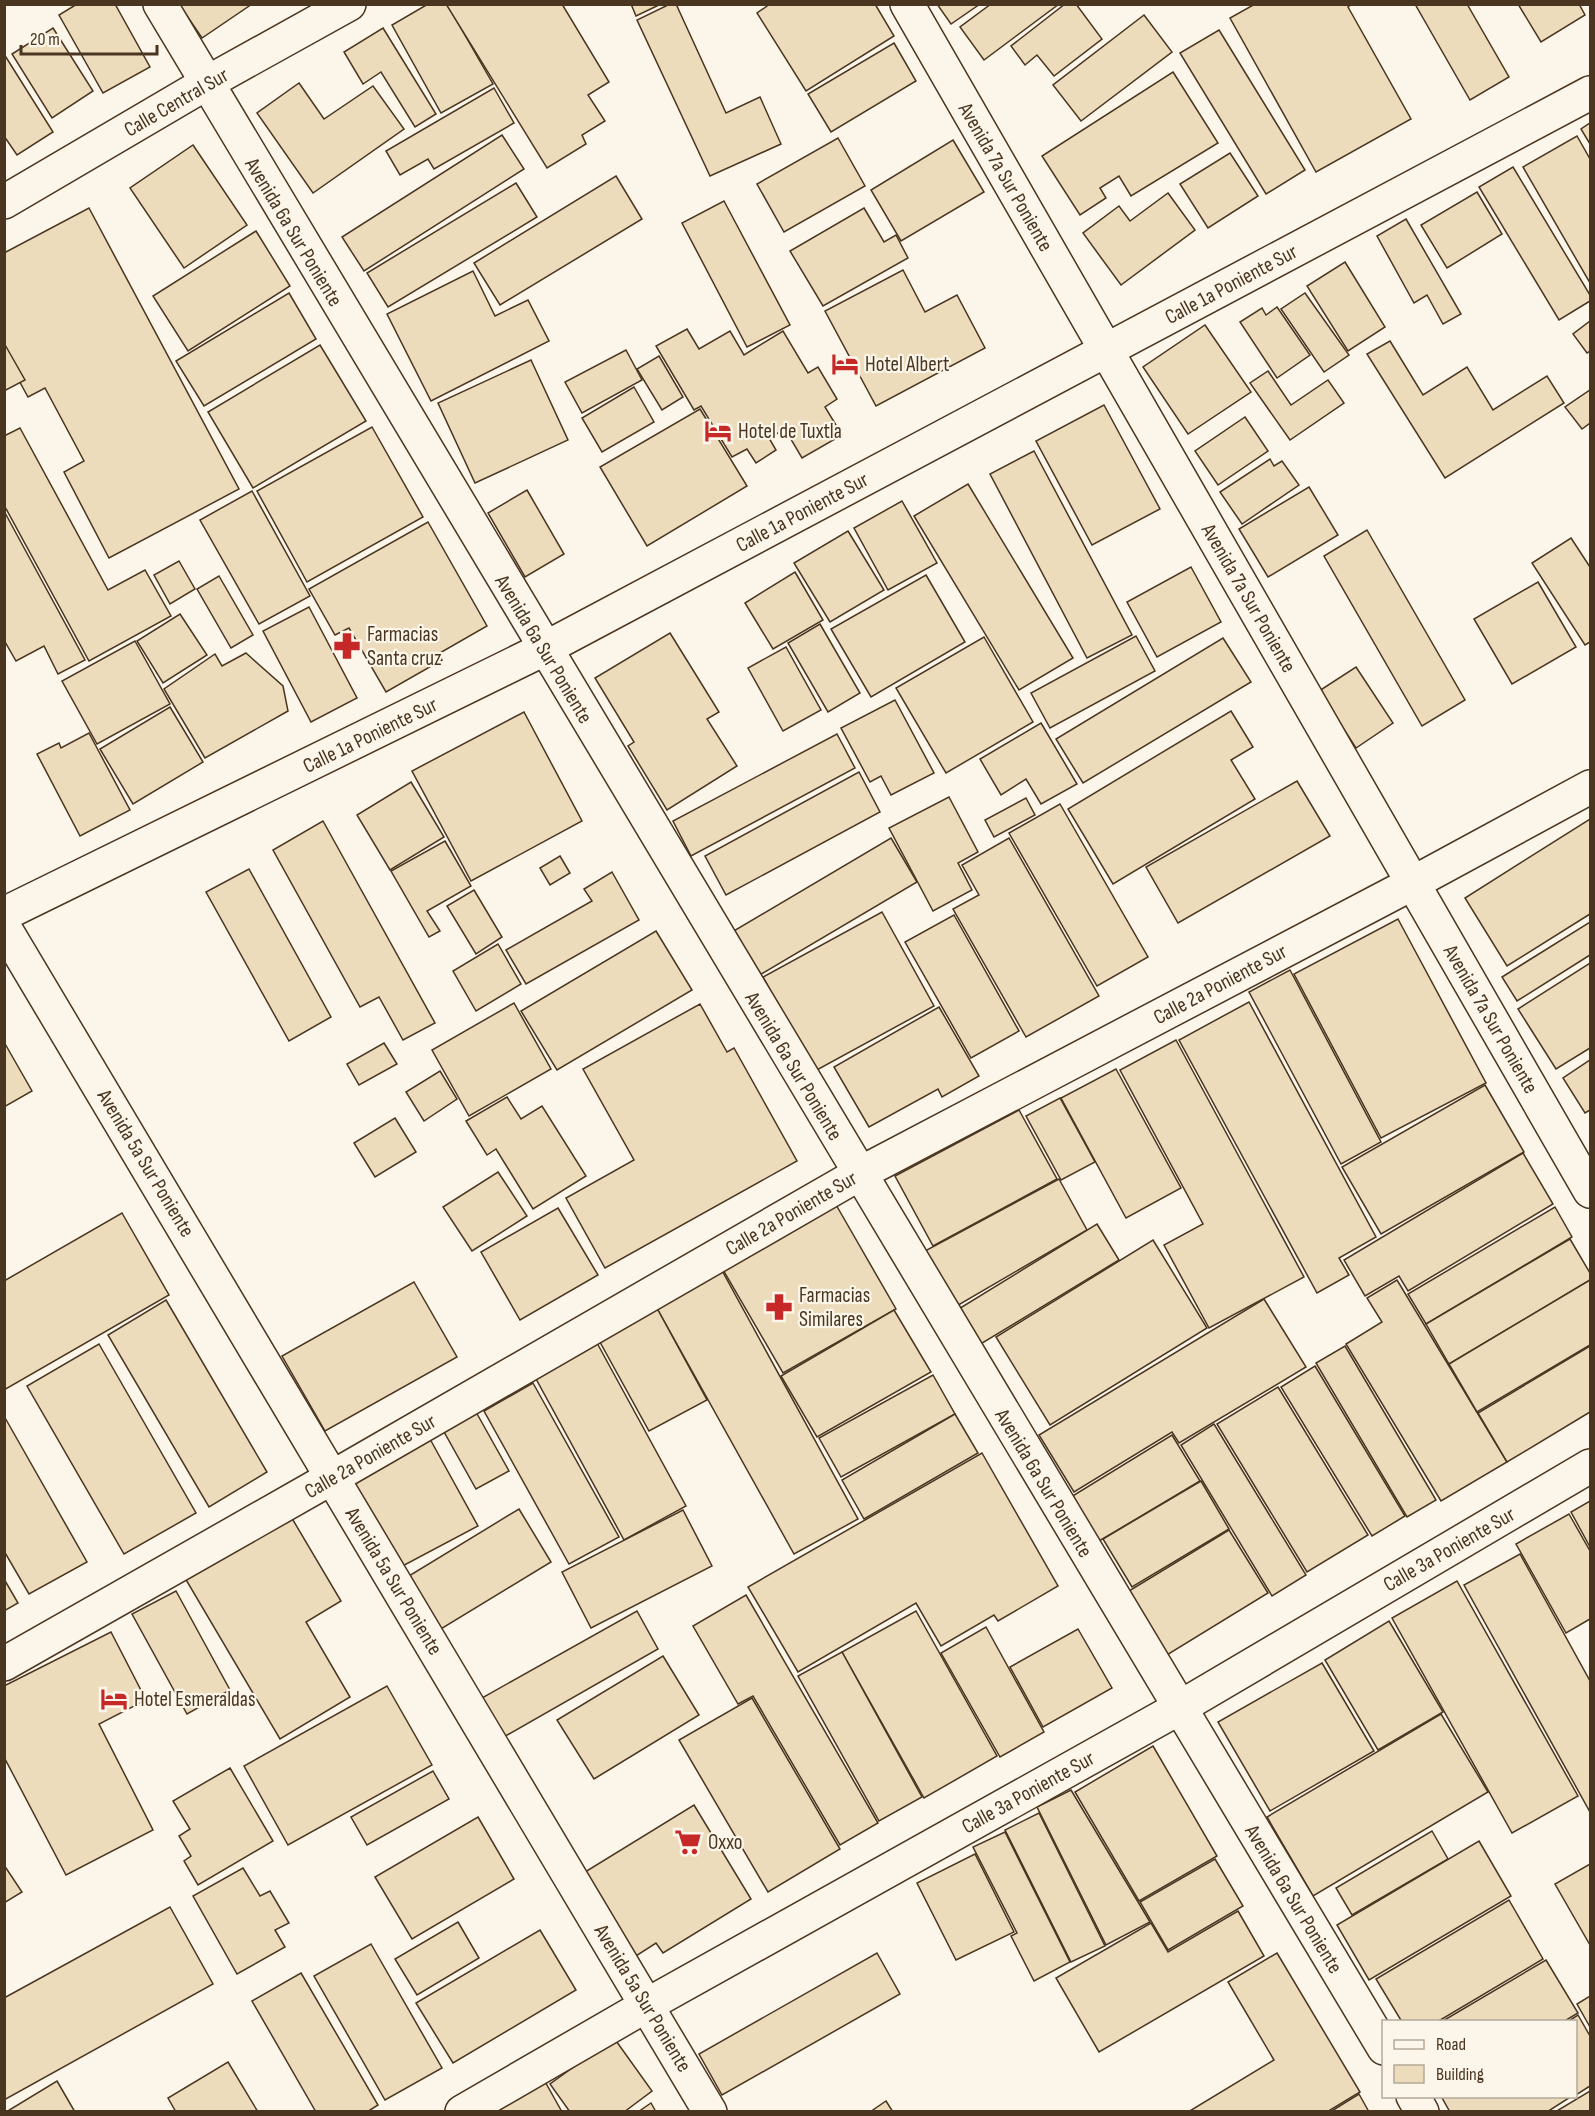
<svg xmlns="http://www.w3.org/2000/svg" width="1595" height="2116" font-family="'Sofia Sans Condensed',sans-serif">
<style>
.building{fill:#ecdcbc;stroke:#4a3520;stroke-width:1.5}
.lines{fill:none;stroke-linecap:round;stroke-linejoin:round}
.street-casing{stroke:#4a3520;stroke-width:36}
.secondary-casing{stroke:#4a3520;stroke-width:36}
.street{stroke:#fbf6e9;stroke-width:33}
.secondary{stroke:#fbf6e9;stroke-width:33}
.labels{text-anchor:middle;stroke-width:4.5;stroke-linejoin:round;paint-order:stroke}
.street-label{font-size:21px;fill:#4a3520;stroke:#fbf6e9}
.poi-label{font-size:21px;fill:#4a3520;stroke:#fbf6e9;text-anchor:start}
</style>
<rect width="100%" height="100%" fill="#fbf6e9"/>
<g class="building">
<polygon points="77,4 115,4 150,67 103,93 59,15"/>
<polygon points="179,4 252,4 202,38"/>
<polygon points="428,4 447,4 493,84 441,113 392,25"/>
<polygon points="446,4 562,4 609,82 588,95 605,121 582,135 586,144 547,168"/>
<polygon points="631,4 661,4 636,16"/>
<polygon points="670,4 676,4 726,113 760,97 781,144 710,176 637,20"/>
<polygon points="770,4 875,4 894,36 806,91 757,13"/>
<polygon points="937,4 980,4 951,24"/>
<polygon points="991,4 1059,4 984,60 960,27"/>
<polygon points="1065,4 1076,4 1102,39 1054,76 1037,55 1025,65 1011,46"/>
<polygon points="1255,4 1352,4 1348,7 1411,119 1316,172 1230,18"/>
<polygon points="1415,4 1467,4 1509,77 1470,100"/>
<polygon points="1518,4 1579,4 1585,15 1541,42"/>
<polygon points="1144,15 1172,52 1081,121 1053,85"/>
<polygon points="53,28 93,91 52,118 12,54"/>
<polygon points="383,28 436,114 415,127 381,72 363,84 344,52"/>
<polygon points="1219,30 1305,170 1266,194 1180,53"/>
<polygon points="894,43 916,81 831,132 808,94"/>
<polygon points="4,54 53,132 17,155 4,136"/>
<polygon points="1173,72 1218,143 1131,196 1119,176 1100,188 1106,198 1080,215 1042,156"/>
<polygon points="299,83 324,119 373,86 404,129 313,193 257,113"/>
<polygon points="494,88 514,123 434,169 428,159 400,175 386,151"/>
<polygon points="1590,123 1590,144 1581,129"/>
<polygon points="502,135 524,169 364,271 342,237"/>
<polygon points="1577,136 1590,159 1590,283 1523,167"/>
<polygon points="838,138 865,186 784,232 757,184"/>
<polygon points="953,140 984,192 901,241 871,190"/>
<polygon points="193,145 247,225 184,268 130,188"/>
<polygon points="1230,153 1258,196 1208,228 1180,184"/>
<polygon points="1513,167 1590,295 1590,301 1559,320 1479,187"/>
<polygon points="616,176 642,219 500,305 474,263"/>
<polygon points="516,183 537,217 388,307 367,273"/>
<polygon points="1477,192 1502,234 1447,268 1421,225"/>
<polygon points="1168,193 1195,230 1121,285 1083,233 1119,206 1130,221"/>
<polygon points="724,201 790,325 747,347 682,223"/>
<polygon points="89,208 239,489 109,558 64,472 84,461 45,388 28,397 4,353 4,253"/>
<polygon points="864,208 884,242 896,235 908,258 823,306 790,251"/>
<polygon points="1406,219 1461,314 1443,324 1427,295 1414,303 1377,236"/>
<polygon points="256,231 290,286 188,351 153,296"/>
<polygon points="1345,262 1385,327 1348,351 1307,286"/>
<polygon points="903,270 925,312 957,295 985,348 876,406 825,311"/>
<polygon points="473,271 495,316 528,300 549,341 431,401 387,314"/>
<polygon points="289,293 316,339 204,406 176,361"/>
<polygon points="1305,293 1349,355 1324,372 1281,309"/>
<polygon points="1277,307 1310,355 1277,378 1240,322 1262,308 1266,315"/>
<polygon points="1590,321 1590,351 1587,353 1573,334"/>
<polygon points="1205,325 1251,392 1188,434 1143,367"/>
<polygon points="687,329 699,349 730,331 744,355 783,331 808,373 818,367 837,399 825,407 842,435 802,458 785,429 769,438 776,450 756,463 747,449 732,457 701,406 694,410 656,346"/>
<polygon points="1390,341 1423,395 1467,367 1493,410 1547,376 1564,403 1445,478 1367,354"/>
<polygon points="4,343 25,380 4,391"/>
<polygon points="320,345 366,421 253,488 208,412"/>
<polygon points="626,350 642,380 582,413 565,382"/>
<polygon points="659,356 683,397 662,410 637,369"/>
<polygon points="531,360 568,440 475,483 438,403"/>
<polygon points="1268,371 1291,405 1328,380 1344,403 1290,440 1250,383"/>
<polygon points="634,387 654,422 602,452 582,418"/>
<polygon points="1590,390 1590,423 1582,429 1565,407"/>
<polygon points="1104,405 1160,509 1092,545 1036,441"/>
<polygon points="700,409 747,486 647,546 600,467"/>
<polygon points="1245,417 1268,451 1218,485 1195,451"/>
<polygon points="372,427 423,517 307,582 257,491"/>
<polygon points="20,428 108,590 145,570 171,616 89,661 4,505 4,436"/>
<polygon points="1034,451 1132,635 1087,658 990,474"/>
<polygon points="1270,459 1274,466 1282,461 1299,485 1242,524 1220,492"/>
<polygon points="968,484 1073,658 1019,690 914,516"/>
<polygon points="1309,487 1338,535 1268,577 1239,529"/>
<polygon points="527,490 564,554 525,577 488,513"/>
<polygon points="252,491 310,596 259,624 200,520"/>
<polygon points="902,501 937,563 888,590 854,528"/>
<polygon points="4,511 85,660 58,674 44,646 16,661 4,640"/>
<polygon points="428,522 487,626 438,654 442,660 386,692 349,628 335,635 309,589"/>
<polygon points="1367,530 1465,700 1422,726 1324,556"/>
<polygon points="848,531 884,590 830,622 794,563"/>
<polygon points="1571,538 1590,567 1590,642 1585,645 1532,563"/>
<polygon points="179,561 195,589 170,604 154,575"/>
<polygon points="1191,567 1221,622 1157,657 1127,602"/>
<polygon points="795,572 823,620 773,649 745,603"/>
<polygon points="926,575 965,642 871,697 831,629"/>
<polygon points="219,576 253,635 231,648 197,589"/>
<polygon points="1538,582 1576,647 1512,684 1474,619"/>
<polygon points="309,607 357,698 311,722 263,631"/>
<polygon points="180,614 207,655 163,683 137,641"/>
<polygon points="820,624 860,693 828,712 788,643"/>
<polygon points="670,633 719,712 707,719 737,766 667,810 628,746 634,742 595,678"/>
<polygon points="1136,636 1155,671 1050,728 1031,693"/>
<polygon points="984,637 1033,722 946,773 896,688"/>
<polygon points="1223,638 1251,682 1083,783 1056,739"/>
<polygon points="135,641 170,704 97,744 62,681"/>
<polygon points="786,647 821,710 783,731 748,668"/>
<polygon points="246,653 283,686 288,711 205,758 164,689 215,654 222,666"/>
<polygon points="1356,667 1393,723 1356,748 1319,691"/>
<polygon points="895,700 934,773 891,795 881,776 870,782 841,728"/>
<polygon points="170,707 203,762 133,804 100,749"/>
<polygon points="1231,711 1253,747 1231,760 1255,799 1113,884 1068,809"/>
<polygon points="524,712 582,821 471,881 412,771"/>
<polygon points="1041,723 1077,784 1041,804 1026,779 1001,795 980,759"/>
<polygon points="89,733 130,810 80,836 37,754 59,743 61,748"/>
<polygon points="837,734 855,768 691,856 673,821"/>
<polygon points="859,772 880,812 726,895 705,856"/>
<polygon points="1297,781 1330,836 1178,923 1146,867"/>
<polygon points="411,782 444,837 390,870 357,815"/>
<polygon points="949,797 978,852 958,863 972,890 933,911 889,828"/>
<polygon points="1026,798 1035,815 994,837 985,820"/>
<polygon points="1060,804 1148,957 1097,986 1009,833"/>
<polygon points="1590,819 1590,914 1507,966 1465,898"/>
<polygon points="323,821 435,1023 403,1040 379,997 360,1007 273,850"/>
<polygon points="891,838 917,882 758,976 732,932"/>
<polygon points="1009,838 1099,996 1026,1037 953,909 979,895 962,865"/>
<polygon points="445,841 471,886 427,911 440,931 429,937 391,871"/>
<polygon points="560,856 570,873 550,885 540,868"/>
<polygon points="249,869 331,1017 289,1041 206,892"/>
<polygon points="612,872 639,920 526,984 506,950 592,901 584,889"/>
<polygon points="474,890 502,937 476,954 447,906"/>
<polygon points="882,912 934,1006 815,1071 763,977"/>
<polygon points="954,915 1019,1031 971,1058 905,942"/>
<polygon points="1398,919 1486,1083 1381,1138 1294,974"/>
<polygon points="1590,922 1590,955 1517,1001 1502,977"/>
<polygon points="656,931 692,990 557,1070 521,1011"/>
<polygon points="498,944 521,984 476,1011 453,971"/>
<polygon points="1590,963 1590,1048 1556,1069 1518,1009"/>
<polygon points="1290,970 1381,1142 1341,1164 1249,992"/>
<polygon points="1249,1002 1376,1237 1339,1258 1349,1275 1317,1293 1179,1040"/>
<polygon points="514,1003 551,1069 469,1116 432,1050"/>
<polygon points="700,1004 727,1052 734,1048 797,1161 605,1268 566,1198 634,1160 583,1069"/>
<polygon points="939,1007 979,1076 942,1097 938,1089 869,1127 834,1067"/>
<polygon points="1176,1040 1304,1277 1209,1328 1164,1245 1203,1224 1120,1070"/>
<polygon points="4,1042 32,1091 4,1107"/>
<polygon points="384,1043 397,1064 359,1085 347,1064"/>
<polygon points="1590,1060 1590,1110 1585,1113 1563,1078"/>
<polygon points="1116,1069 1181,1188 1126,1218 1061,1098"/>
<polygon points="440,1071 457,1099 424,1121 406,1092"/>
<polygon points="1485,1085 1524,1152 1381,1234 1342,1167"/>
<polygon points="507,1097 521,1119 542,1106 586,1176 533,1209 496,1149 487,1155 466,1121"/>
<polygon points="1060,1098 1095,1162 1061,1180 1026,1116"/>
<polygon points="1019,1110 1057,1179 933,1246 895,1176"/>
<polygon points="395,1118 416,1152 375,1177 354,1143"/>
<polygon points="1523,1153 1553,1204 1408,1291 1399,1276 1365,1296 1344,1260"/>
<polygon points="498,1172 527,1216 472,1251 443,1207"/>
<polygon points="1059,1179 1087,1230 955,1307 925,1251"/>
<polygon points="835,1203 896,1309 783,1373 722,1268"/>
<polygon points="1555,1207 1572,1237 1426,1324 1408,1294"/>
<polygon points="558,1208 598,1275 520,1320 481,1252"/>
<polygon points="122,1213 169,1295 4,1390 4,1281"/>
<polygon points="1097,1224 1119,1260 979,1345 957,1310"/>
<polygon points="1570,1239 1590,1273 1590,1280 1449,1364 1426,1324"/>
<polygon points="1153,1240 1207,1328 1050,1425 996,1337"/>
<polygon points="719,1265 858,1519 794,1554 653,1301"/>
<polygon points="1397,1280 1507,1462 1441,1501 1346,1344 1382,1322 1367,1298"/>
<polygon points="1590,1280 1590,1345 1477,1412 1449,1364"/>
<polygon points="414,1282 457,1357 325,1431 282,1356"/>
<polygon points="1264,1299 1306,1367 1179,1443 1172,1432 1074,1492 1039,1435"/>
<polygon points="166,1300 267,1472 209,1507 108,1335"/>
<polygon points="653,1301 707,1400 649,1431 595,1333"/>
<polygon points="894,1310 931,1372 817,1437 781,1376"/>
<polygon points="597,1343 686,1506 624,1540 535,1377"/>
<polygon points="99,1344 196,1513 124,1554 27,1386"/>
<polygon points="1345,1346 1436,1500 1407,1517 1316,1363"/>
<polygon points="1590,1346 1590,1412 1507,1462 1478,1413"/>
<polygon points="1315,1366 1405,1516 1372,1536 1281,1387"/>
<polygon points="933,1375 955,1414 841,1477 819,1438"/>
<polygon points="533,1383 619,1537 569,1564 484,1411"/>
<polygon points="1278,1387 1368,1535 1307,1572 1217,1424"/>
<polygon points="476,1412 509,1471 476,1489 443,1430"/>
<polygon points="955,1414 978,1453 864,1519 842,1480"/>
<polygon points="4,1416 87,1562 29,1594 4,1551"/>
<polygon points="1214,1424 1306,1575 1272,1596 1181,1445"/>
<polygon points="1172,1435 1200,1481 1094,1544 1066,1500"/>
<polygon points="430,1439 478,1526 395,1570 348,1482"/>
<polygon points="982,1453 1058,1586 998,1621 994,1615 941,1646 916,1603 798,1672 748,1587"/>
<polygon points="1201,1481 1229,1529 1132,1587 1103,1539"/>
<polygon points="1590,1501 1590,1547 1571,1512"/>
<polygon points="519,1509 551,1562 431,1635 399,1582"/>
<polygon points="683,1510 712,1566 591,1628 562,1572"/>
<polygon points="1569,1514 1590,1551 1590,1619 1566,1633 1516,1544"/>
<polygon points="290,1515 341,1601 306,1622 350,1697 280,1739 185,1578"/>
<polygon points="1229,1530 1268,1593 1162,1658 1124,1594"/>
<polygon points="1520,1554 1590,1681 1590,1812 1464,1585"/>
<polygon points="4,1579 18,1603 4,1611"/>
<polygon points="1457,1581 1578,1796 1512,1833 1392,1618"/>
<polygon points="176,1591 230,1690 187,1714 132,1614"/>
<polygon points="746,1595 878,1823 840,1845 753,1696 738,1704 693,1626"/>
<polygon points="637,1611 658,1649 495,1742 473,1703"/>
<polygon points="916,1611 997,1756 924,1798 842,1652"/>
<polygon points="1389,1621 1443,1712 1378,1750 1325,1660"/>
<polygon points="986,1627 1044,1732 1000,1757 941,1653"/>
<polygon points="1078,1629 1112,1688 1043,1727 1010,1667"/>
<polygon points="111,1632 146,1700 99,1724 153,1830 66,1875 4,1757 4,1686"/>
<polygon points="842,1652 922,1797 879,1821 798,1676"/>
<polygon points="663,1656 699,1715 594,1779 557,1720"/>
<polygon points="1322,1663 1374,1751 1270,1811 1218,1722"/>
<polygon points="387,1686 432,1765 288,1845 244,1766"/>
<polygon points="752,1698 840,1849 768,1892 679,1740"/>
<polygon points="1441,1714 1488,1792 1313,1896 1267,1817"/>
<polygon points="1153,1746 1217,1856 1139,1901 1075,1792"/>
<polygon points="230,1768 273,1841 198,1885 184,1861 191,1856 179,1836 190,1829 173,1801"/>
<polygon points="433,1771 449,1799 367,1845 351,1817"/>
<polygon points="1071,1790 1150,1922 1106,1945 1037,1807"/>
<polygon points="694,1805 751,1899 663,1953 656,1943 636,1956 585,1872"/>
<polygon points="1039,1813 1105,1946 1071,1962 1005,1830"/>
<polygon points="478,1817 514,1879 412,1939 375,1877"/>
<polygon points="1432,1831 1448,1859 1352,1915 1336,1888"/>
<polygon points="1005,1832 1070,1962 1034,1981 1011,1936 1017,1933 973,1847"/>
<polygon points="1479,1841 1511,1896 1369,1980 1337,1925"/>
<polygon points="975,1854 1014,1932 956,1960 917,1883"/>
<polygon points="1215,1859 1243,1906 1168,1950 1140,1902"/>
<polygon points="1590,1864 1590,1945 1555,1884"/>
<polygon points="6,1868 22,1892 4,1903 4,1869"/>
<polygon points="243,1868 260,1896 270,1891 289,1923 275,1930 285,1947 237,1974 193,1896"/>
<polygon points="1509,1900 1543,1959 1437,2022 1402,2022 1376,1979"/>
<polygon points="170,1907 213,1984 4,2100 4,1998"/>
<polygon points="1238,1911 1264,1956 1099,2052 1056,1978 1151,1923 1168,1952"/>
<polygon points="458,1922 479,1958 417,1995 395,1959"/>
<polygon points="540,1930 576,1990 453,2063 416,2003"/>
<polygon points="371,1944 442,2068 385,2100 314,1976"/>
<polygon points="877,1953 900,1994 722,2095 699,2054"/>
<polygon points="1277,1953 1360,2092 1327,2112 1188,2112 1274,2060 1228,1982"/>
<polygon points="1546,1960 1578,2013 1563,2022 1441,2022"/>
<polygon points="301,1973 378,2105 367,2112 316,2112 252,2001"/>
<polygon points="1590,1996 1590,2027 1577,2004"/>
<polygon points="1578,2015 1590,2036 1590,2086 1576,2095 1576,2022 1567,2022"/>
<polygon points="614,2038 652,2091 624,2112 570,2112 550,2084"/>
<polygon points="228,2062 258,2112 176,2112 168,2098"/>
<polygon points="543,2078 562,2112 502,2112 498,2104"/>
<polygon points="57,2081 75,2112 6,2112"/>
<polygon points="1590,2091 1590,2112 1555,2112"/>
<polygon points="1359,2094 1369,2112 1330,2112"/>
<polygon points="1441,2096 1572,2096 1547,2112 1450,2112"/>
<polygon points="886,2101 893,2112 870,2112"/>
<polygon points="651,2103 656,2112 638,2112"/>
</g>
<g class="lines">
<defs>
<g id="street">
<polyline points="160,4 1384,2048"/>
<polyline points="907,4 1590,1191"/>
<polyline points="4,927 710,2112"/>
<polyline points="4,1664 333,1477 859,1174 1413,883 1590,787"/>
<polyline points="1413,2096 1422,2112"/>
<polyline points="462,2112 647,2005 1179,1708 1590,1466"/>
</g>
<g id="secondary">
<polyline points="4,202 205,84 349,4"/>
<polyline points="4,914 544,649 1590,93"/>
</g>
</defs>
<use href="#street" class="street-casing"/>
<use href="#secondary" class="secondary-casing"/>
<use href="#street" class="street"/>
<use href="#secondary" class="secondary"/>
</g>
<defs>
<symbol id="hotel-bare" viewBox="-9 -9 18 18"><path d="M-6-4.5h1.5V1H6V5H4.5V3h-9V5H-6ZM-4 0a1.8 1.8 0 1 1 3.6 0ZM.5 0V-2.5h3Q6-2.5 6 0Z" fill="#c62828" stroke="#fbf6e9" stroke-width="2.5" paint-order="stroke"/></symbol>
<symbol id="pharmacy-bare" viewBox="-9 -9 18 18"><path d="M-2-6h4v4h4v4h-4v4h-4v-4h-4v-4h4Z" fill="#c62828" stroke="#fbf6e9" stroke-width="2.5" paint-order="stroke"/></symbol>
<symbol id="supermarket-bare" viewBox="-9 -9 18 18"><path d="M-6-5.5h2.5l.6 2H6L4.5 2H-2.5L-4.4-4H-6ZM-1.5 3.2a1.3 1.3 0 1 0 .1 0ZM3 3.2a1.3 1.3 0 1 0 .1 0Z" fill="#c62828" stroke="#fbf6e9" stroke-width="2.5" paint-order="stroke"/></symbol>
</defs>
<g fill-rule="evenodd">
<use href="#hotel-bare" x="826" y="345" width="38" height="38"/>
<use href="#hotel-bare" x="699" y="412" width="38" height="38"/>
<use href="#pharmacy-bare" x="328" y="627" width="38" height="38"/>
<use href="#pharmacy-bare" x="760" y="1288" width="38" height="38"/>
<use href="#hotel-bare" x="95" y="1680" width="38" height="38"/>
<use href="#supermarket-bare" x="669" y="1823" width="38" height="38"/>
</g>
<g class="labels">
<g class="street-label">
<text transform="translate(176 102) rotate(-30)" y="7">Calle Central Sur</text>
<text transform="translate(1006 177) rotate(60)" y="7">Avenida 7a Sur Poniente</text>
<text transform="translate(294 232) rotate(59)" y="7">Avenida 6a Sur Poniente</text>
<text transform="translate(1231 284) rotate(-28)" y="7">Calle 1a Poniente Sur</text>
<text transform="translate(802 512) rotate(-28)" y="7">Calle 1a Poniente Sur</text>
<text transform="translate(1249 598) rotate(60)" y="7">Avenida 7a Sur Poniente</text>
<text transform="translate(544 649) rotate(59)" y="7">Avenida 6a Sur Poniente</text>
<text transform="translate(370 735) rotate(-26)" y="7">Calle 1a Poniente Sur</text>
<text transform="translate(1220 984) rotate(-28)" y="7">Calle 2a Poniente Sur</text>
<text transform="translate(1491 1019) rotate(60)" y="7">Avenida 7a Sur Poniente</text>
<text transform="translate(794 1066) rotate(59)" y="7">Avenida 6a Sur Poniente</text>
<text transform="translate(146 1163) rotate(59)" y="7">Avenida 5a Sur Poniente</text>
<text transform="translate(791 1213) rotate(-30)" y="7">Calle 2a Poniente Sur</text>
<text transform="translate(370 1456) rotate(-30)" y="7">Calle 2a Poniente Sur</text>
<text transform="translate(1044 1483) rotate(59)" y="7">Avenida 6a Sur Poniente</text>
<text transform="translate(1449 1549) rotate(-30)" y="7">Calle 3a Poniente Sur</text>
<text transform="translate(394 1581) rotate(59)" y="7">Avenida 5a Sur Poniente</text>
<text transform="translate(1028 1792) rotate(-29)" y="7">Calle 3a Poniente Sur</text>
<text transform="translate(1294 1899) rotate(59)" y="7">Avenida 6a Sur Poniente</text>
<text transform="translate(643 1998) rotate(59)" y="7">Avenida 5a Sur Poniente</text>
</g>
<g class="poi-label">
<text x="865" y="371">Hotel Albert</text>
<text x="738" y="438">Hotel de Tuxtla</text>
<text x="367" y="641">Farmacias<tspan x="367" dy="24">Santa cruz</tspan></text>
<text x="799" y="1302">Farmacias<tspan x="799" dy="24">Similares</tspan></text>
<text x="134" y="1706">Hotel Esmeraldas</text>
<text x="708" y="1849">Oxxo</text>
</g>
</g>
<rect width="1595" height="2116" fill="none" stroke="#4a3520" stroke-width="12"/>
<rect x="1382" y="2020" width="195" height="78" fill="#fbf6e9" stroke="#b4a999" stroke-width="1.5"/>
<rect x="1394" y="2040" width="30" height="9" fill="#fbf6e9" stroke="#b4a999" stroke-width="1.5"/>
<text x="1436" y="2050" font-size="18" fill="#4a3520">Road</text>
<rect x="1394" y="2065" width="30" height="18" fill="#ecdcbc" stroke="#b4a999" stroke-width="1.5"/>
<text x="1436" y="2080" font-size="18" fill="#4a3520">Building</text>
<path d="M21 45v9h136v-9" fill="none" stroke="#4a3520" stroke-width="3"/>
<text x="30" y="45" font-size="18" fill="#4a3520" stroke="#fbf6e9" stroke-width="4.5" paint-order="stroke">20 m</text>
</svg>
